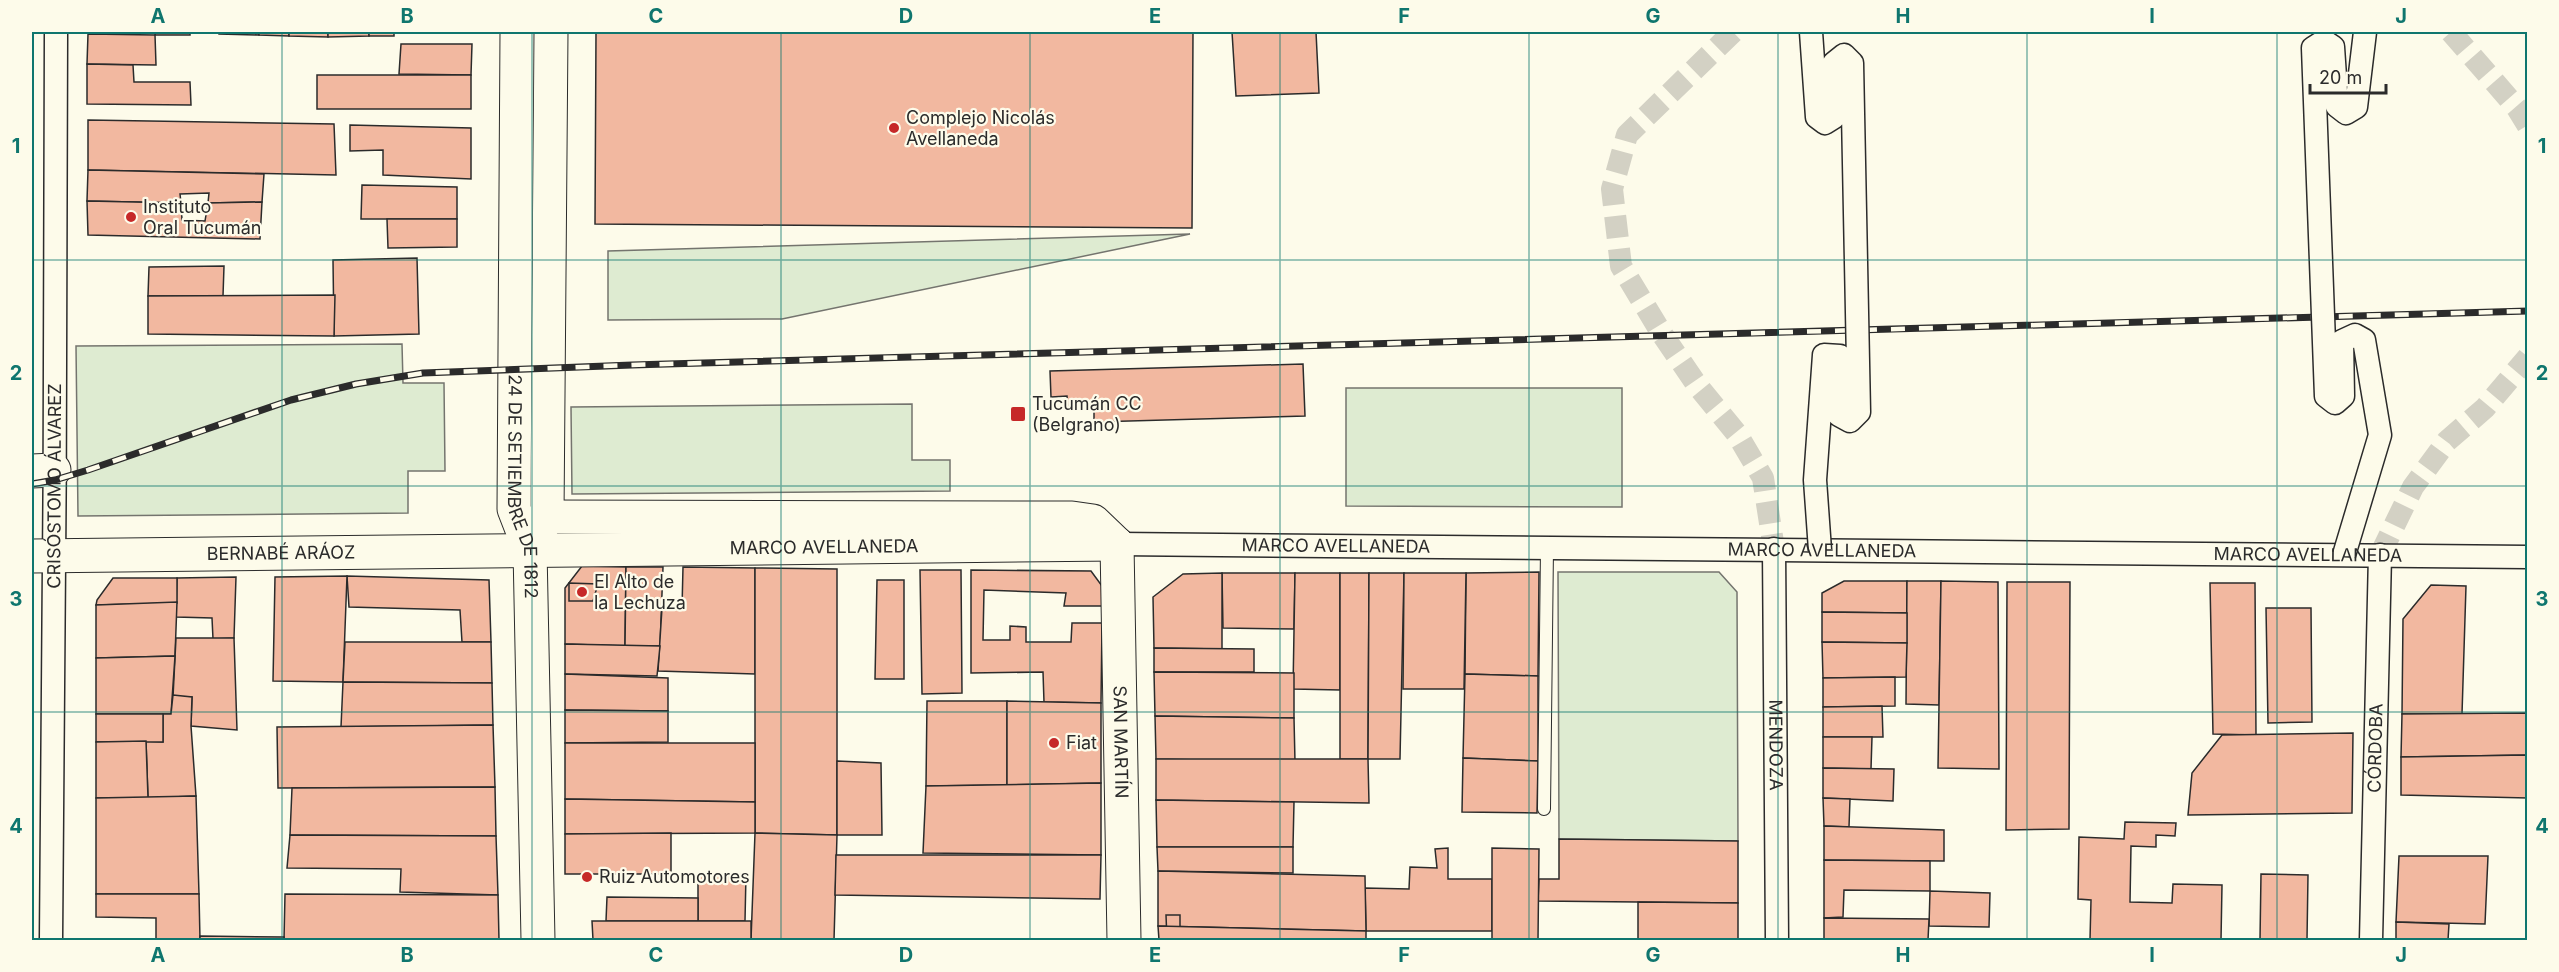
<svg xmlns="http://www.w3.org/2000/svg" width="2559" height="972" font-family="Inter,sans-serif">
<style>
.green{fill:#deebd1;stroke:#74746e;stroke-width:1.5}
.building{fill:#f2b8a0;stroke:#2b2b2b;stroke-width:1.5}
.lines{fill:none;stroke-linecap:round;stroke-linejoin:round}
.street-tunnel{stroke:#d3d1c4;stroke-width:22;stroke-dasharray:22 11;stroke-linecap:butt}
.lane-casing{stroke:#2b2b2b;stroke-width:14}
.street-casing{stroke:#2b2b2b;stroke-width:25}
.secondary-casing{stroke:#2b2b2b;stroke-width:35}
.primary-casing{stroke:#2b2b2b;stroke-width:35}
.lane{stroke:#fdfbea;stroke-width:12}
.street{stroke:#fdfbea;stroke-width:22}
.secondary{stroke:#fdfbea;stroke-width:33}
.primary{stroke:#fdfbea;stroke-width:33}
.rail-casing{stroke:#2b2b2b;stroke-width:7}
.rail{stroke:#fdfbea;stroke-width:4.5;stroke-dasharray:14;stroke-linecap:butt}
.street-bridge-casing{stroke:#2b2b2b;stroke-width:25;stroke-linecap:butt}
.street-bridge{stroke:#fdfbea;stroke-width:22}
.grid{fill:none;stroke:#0f766e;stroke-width:1.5;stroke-opacity:0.55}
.poi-dot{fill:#c62828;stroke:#fdfbea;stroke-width:2}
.labels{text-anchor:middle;stroke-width:4.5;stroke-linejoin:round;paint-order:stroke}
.poi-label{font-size:18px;fill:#2b2b2b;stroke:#fdfbea;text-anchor:start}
.street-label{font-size:18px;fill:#2b2b2b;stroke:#fdfbea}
.neatline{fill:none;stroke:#0f766e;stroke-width:2}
.grid-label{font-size:20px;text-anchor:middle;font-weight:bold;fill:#0f766e}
</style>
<rect width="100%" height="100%" fill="#fdfbea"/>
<g class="green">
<polygon points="1190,234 782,319 608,320 608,251"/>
<polygon points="402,344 403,383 444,383 445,471 408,471 408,513 78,516 76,346"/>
<polygon points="1346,388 1622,388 1622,507 1346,506"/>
<polygon points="912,404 912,460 950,460 950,491 572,494 571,407"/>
<polygon points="1558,572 1719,572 1737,592 1738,841 1559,839"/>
</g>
<g class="building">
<rect x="155" y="32" width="35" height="3"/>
<polygon points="219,32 259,32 259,35 219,34"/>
<polygon points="259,32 289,32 289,36 259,35"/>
<polygon points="289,32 328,32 328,37 289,36"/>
<polygon points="328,32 369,32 369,36 328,37"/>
<rect x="369" y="32" width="25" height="4"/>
<polygon points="596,32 1193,32 1192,228 595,224"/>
<polygon points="1232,32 1316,32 1319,93 1236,96"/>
<polygon points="88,34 155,35 156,65 87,64"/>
<polygon points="401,44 472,44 471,75 399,74"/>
<polygon points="87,64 133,65 134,82 190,82 191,105 87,104"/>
<rect x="317" y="75" width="154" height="34"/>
<polygon points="88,120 334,124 336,175 88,170"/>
<polygon points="350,125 471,128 471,179 383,175 383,150 350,151"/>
<polygon points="88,170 264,174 262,202 208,203 209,193 180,194 181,203 87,201"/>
<polygon points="362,185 457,187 457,219 361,219"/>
<polygon points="87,201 181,203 182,220 205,221 208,203 262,202 260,239 88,235"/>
<polygon points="387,219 457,219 457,247 388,248"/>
<polygon points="417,258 419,334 334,336 333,260"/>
<polygon points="224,266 223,296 148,296 149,267"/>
<polygon points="335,295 334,336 148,334 148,296"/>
<polygon points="1303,364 1305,416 1094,422 1094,409 1068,410 1067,396 1051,397 1050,371"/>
<polygon points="582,566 626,567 625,646 565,644 565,588"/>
<polygon points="626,567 663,567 660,646 625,646"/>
<polygon points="683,567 755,568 755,674 658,671 662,608 682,608"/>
<polygon points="755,568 837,569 837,835 755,833"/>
<polygon points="920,570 961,570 962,693 922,694"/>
<polygon points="971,570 1091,571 1102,586 1102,606 1064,606 1066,593 984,590 983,640 1010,640 1010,626 1026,627 1026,642 1071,642 1072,623 1102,623 1101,703 1044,702 1043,672 971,673"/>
<polygon points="1539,572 1538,676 1465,674 1466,573"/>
<polygon points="1222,573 1295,573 1294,629 1223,628"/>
<polygon points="1222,573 1222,649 1154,648 1153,597 1183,574"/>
<polygon points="1295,573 1340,573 1340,690 1293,689"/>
<polygon points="1340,573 1369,573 1368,759 1340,759"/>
<polygon points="1369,573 1404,573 1400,759 1368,759"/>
<polygon points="1404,573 1466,573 1464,689 1403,689"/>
<polygon points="347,576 489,580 491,642 462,642 460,610 349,607"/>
<polygon points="347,576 343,682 273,681 275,577"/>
<polygon points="236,577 234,638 213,639 212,618 176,617 177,578"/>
<polygon points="113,578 177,578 177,603 96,605 97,600"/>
<polygon points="877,580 904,580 904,679 875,679"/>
<polygon points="1844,581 1907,581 1907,613 1822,612 1822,593"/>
<polygon points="1907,581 1941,581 1939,705 1906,704"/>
<polygon points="1941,581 1998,582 1999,769 1938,768"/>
<polygon points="2007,582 2070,582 2069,829 2006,830"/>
<polygon points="569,583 598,584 593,601 569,601"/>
<polygon points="2210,583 2255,583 2256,735 2213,734"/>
<polygon points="2431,585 2466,586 2462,714 2402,714 2403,619"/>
<polygon points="177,602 175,656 96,658 96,605"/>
<polygon points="2266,608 2311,608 2312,722 2268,723"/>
<polygon points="1822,612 1907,613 1907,643 1822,642"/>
<polygon points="176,638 234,638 237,730 191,726 192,697 173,697"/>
<polygon points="345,642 491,642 492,683 343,682"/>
<polygon points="1822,642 1907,643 1906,677 1823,678"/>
<polygon points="565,644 660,646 657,676 565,674"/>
<polygon points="1154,648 1254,649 1254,672 1154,672"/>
<polygon points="175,656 171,714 96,714 96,658"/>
<polygon points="1154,672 1294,673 1294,718 1155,716"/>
<polygon points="565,674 668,678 668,711 565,710"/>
<polygon points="1465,674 1538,676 1538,761 1463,758"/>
<polygon points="1895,677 1895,706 1823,707 1823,678"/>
<polygon points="343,682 492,683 493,725 341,727"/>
<polygon points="173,695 192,697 191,726 196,796 148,798 146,741 163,742 163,714 171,714"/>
<polygon points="927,701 1007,701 1007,785 926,786"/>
<polygon points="1007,701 1101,703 1101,783 1007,785"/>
<polygon points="1882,706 1883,737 1823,737 1823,707"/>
<polygon points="565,710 668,711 668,742 565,743"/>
<polygon points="2528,713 2528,755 2401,757 2402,714"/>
<rect x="96" y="714" width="67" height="28"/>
<polygon points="1155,716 1294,718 1295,762 1156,759"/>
<polygon points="493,725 495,787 278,788 277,727"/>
<polygon points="2353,733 2352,813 2188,815 2192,773 2222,735"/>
<polygon points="1823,737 1872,737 1871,769 1823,768"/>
<polygon points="146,741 148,798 96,798 96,742"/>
<polygon points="565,743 755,743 755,802 565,799"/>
<polygon points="2528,755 2528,798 2401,795 2401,757"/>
<polygon points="1463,758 1538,761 1537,813 1462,812"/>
<polygon points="1156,759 1368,759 1369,803 1156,800"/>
<polygon points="837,761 881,763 882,835 837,835"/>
<polygon points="1823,768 1894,769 1893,801 1823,798"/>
<polygon points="1101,783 1101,855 923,853 926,786"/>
<polygon points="495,787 496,836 290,835 292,788"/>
<polygon points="196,796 199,894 96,894 96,798"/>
<polygon points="1823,798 1850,799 1849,827 1824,826"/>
<polygon points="565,799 755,802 755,833 565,834"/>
<polygon points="1156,800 1294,802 1293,847 1157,847"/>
<polygon points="2125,822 2176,823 2175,836 2156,835 2156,847 2131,846 2130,902 2172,903 2173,884 2222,885 2221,940 2090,940 2091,900 2078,899 2079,837 2124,839"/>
<polygon points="1824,826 1944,830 1944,861 1824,860"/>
<polygon points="671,833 671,874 565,874 565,834"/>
<polygon points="755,833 837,835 834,940 751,940"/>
<polygon points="290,835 496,836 498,895 400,892 401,869 287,868"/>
<polygon points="1559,839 1738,841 1738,903 1538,901 1539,879 1559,879"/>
<polygon points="1157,847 1293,847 1293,873 1158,871"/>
<polygon points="1448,848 1448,879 1492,879 1492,931 1366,931 1365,888 1409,889 1410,867 1437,868 1435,849"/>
<polygon points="1492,848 1539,849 1538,940 1492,940"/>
<polygon points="836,855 1101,855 1100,899 835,895"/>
<polygon points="2399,856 2488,856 2485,924 2396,922"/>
<polygon points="1824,860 1930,861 1930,891 1844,890 1843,917 1824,918"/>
<polygon points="1158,871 1365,876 1366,931 1158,926"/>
<polygon points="698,874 746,874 745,921 698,921"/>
<polygon points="2261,874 2308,875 2307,940 2260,940"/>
<polygon points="1930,891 1990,893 1989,927 1929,926"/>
<polygon points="96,894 199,894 200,940 156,940 156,918 96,917"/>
<polygon points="285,894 498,895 499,940 284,940"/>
<polygon points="607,897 698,898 698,921 606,921"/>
<polygon points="1638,902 1738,903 1738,940 1638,940"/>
<polygon points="1166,915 1180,915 1180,940 1167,940"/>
<polygon points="1824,918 1929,919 1928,940 1824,940"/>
<polygon points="592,921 751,921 751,940 593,940"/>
<polygon points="2396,922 2449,924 2448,940 2396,940"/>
<polygon points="1158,926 1366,931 1366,940 1159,940"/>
<polygon points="200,936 284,937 284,940 200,940"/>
</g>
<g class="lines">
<g class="street-tunnel">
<polyline points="1733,32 1627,135 1612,189 1621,266 1662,334 1697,385 1737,434 1763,478 1774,549"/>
<polyline points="2451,32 2517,108 2528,126"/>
<polyline points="2380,555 2413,487 2447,441 2485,408 2528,357"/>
</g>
<defs>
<polyline id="lane" points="1544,809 1547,548"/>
<g id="street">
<path id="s1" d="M1117 544 2528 557"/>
<path id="s2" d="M1774 549 1777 940"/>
<path id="s3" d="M51 940C55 637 55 335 56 32"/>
<path id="s4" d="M2371 940 2380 555"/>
</g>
<g id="secondary">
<polyline points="32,471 54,470"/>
<polyline points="547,517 1072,518 1093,521 1117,544"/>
<path id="s5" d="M1117 544 1124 940"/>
<path id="s6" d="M32 556 1117 544"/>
</g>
<g id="primary">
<path id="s7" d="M517 32 514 509 530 550 538 940"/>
<polyline points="530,550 547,517 551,32"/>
</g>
</defs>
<use href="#lane" class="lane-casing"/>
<use href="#street" class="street-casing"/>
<use href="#secondary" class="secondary-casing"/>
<use href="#primary" class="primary-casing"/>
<use href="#lane" class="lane"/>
<use href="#street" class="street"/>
<use href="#secondary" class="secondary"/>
<use href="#primary" class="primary"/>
<defs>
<polyline id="rail" points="32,484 55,480 88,470 291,400 356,384 423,373 632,365 2528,311"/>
</defs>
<use href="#rail" class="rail-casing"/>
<use href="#rail" class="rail"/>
<defs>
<g id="street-bridge">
<polyline points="1811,32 1817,117 1825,123 1833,118 1834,63 1844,55 1852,63 1859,412 1850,421 1839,415 1840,356 1824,355 1815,480 1820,550"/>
<polyline points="2344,555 2380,435 2364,340 2355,335 2342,341 2343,396 2335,403 2326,396 2313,48 2324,41 2333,47 2337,106 2346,113 2356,107 2365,32"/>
</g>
</defs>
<use href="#street-bridge" class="street-bridge-casing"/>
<use href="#street-bridge" class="street-bridge"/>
</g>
<path class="grid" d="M282 32V940M532 32V940M781 32V940M1030 32V940M1280 32V940M1529 32V940M1778 32V940M2027 32V940M2277 32V940M32 260H2528M32 486H2528M32 712H2528"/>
<g class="poi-dot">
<circle cx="894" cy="128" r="6"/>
<circle cx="131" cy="217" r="6"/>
<rect x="1010" y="406" width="16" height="16" rx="3"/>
<circle cx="582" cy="592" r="6"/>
<circle cx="1054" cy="743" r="6"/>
<circle cx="587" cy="877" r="6"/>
</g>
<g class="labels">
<g class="poi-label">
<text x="906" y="124">Complejo Nicolás<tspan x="906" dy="21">Avellaneda</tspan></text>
<text x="143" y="213">Instituto<tspan x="143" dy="21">Oral Tucumán</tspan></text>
<text x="1032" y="410">Tucumán CC<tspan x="1032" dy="21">(Belgrano)</tspan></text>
<text x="594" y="588">El Alto de<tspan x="594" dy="21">la Lechuza</tspan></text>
<text x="1066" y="749">Fiat</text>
<text x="599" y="883">Ruiz Automotores</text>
</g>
<g class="street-label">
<text dy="6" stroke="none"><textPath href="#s3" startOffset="454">CRISÓSTOMO ÁLVAREZ</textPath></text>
<text dy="6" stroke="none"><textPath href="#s7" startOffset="456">24 DE SETIEMBRE DE 1812</textPath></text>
<text dy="6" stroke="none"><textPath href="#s1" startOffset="219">MARCO AVELLANEDA</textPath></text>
<text dy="6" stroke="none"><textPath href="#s6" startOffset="792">MARCO AVELLANEDA</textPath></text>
<text dy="6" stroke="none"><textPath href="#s1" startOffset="705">MARCO AVELLANEDA</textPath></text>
<text dy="6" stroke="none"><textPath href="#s6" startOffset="249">BERNABÉ ARÁOZ</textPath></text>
<text dy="6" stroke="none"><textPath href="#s1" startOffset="1191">MARCO AVELLANEDA</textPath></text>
<text dy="6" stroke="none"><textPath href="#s5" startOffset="198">SAN MARTÍN</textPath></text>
<text dy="6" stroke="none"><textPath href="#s2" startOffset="196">MENDOZA</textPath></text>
<text dy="6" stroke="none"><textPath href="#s4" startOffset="192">CÓRDOBA</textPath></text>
</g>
</g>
<rect width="2559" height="972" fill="none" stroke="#fdfbea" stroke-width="66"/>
<path d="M2310 84v9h76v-9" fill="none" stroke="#2b2b2b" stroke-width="3"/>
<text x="2319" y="84" font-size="18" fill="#2b2b2b" stroke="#fdfbea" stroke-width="4.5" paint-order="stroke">20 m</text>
<rect x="33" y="33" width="2493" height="906" class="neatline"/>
<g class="grid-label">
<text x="158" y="23">A</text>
<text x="407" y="23">B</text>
<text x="656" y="23">C</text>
<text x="906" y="23">D</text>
<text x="1155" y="23">E</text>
<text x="1404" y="23">F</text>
<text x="1653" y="23">G</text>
<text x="1903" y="23">H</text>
<text x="2152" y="23">I</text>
<text x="2401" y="23">J</text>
<text x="16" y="153">1</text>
<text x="2542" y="153">1</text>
<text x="16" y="380">2</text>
<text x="2542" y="380">2</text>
<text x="16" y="606">3</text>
<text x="2542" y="606">3</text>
<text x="16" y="833">4</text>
<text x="2542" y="833">4</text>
<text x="158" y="962">A</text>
<text x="407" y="962">B</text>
<text x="656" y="962">C</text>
<text x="906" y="962">D</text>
<text x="1155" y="962">E</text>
<text x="1404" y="962">F</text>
<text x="1653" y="962">G</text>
<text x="1903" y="962">H</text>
<text x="2152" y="962">I</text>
<text x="2401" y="962">J</text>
</g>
</svg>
